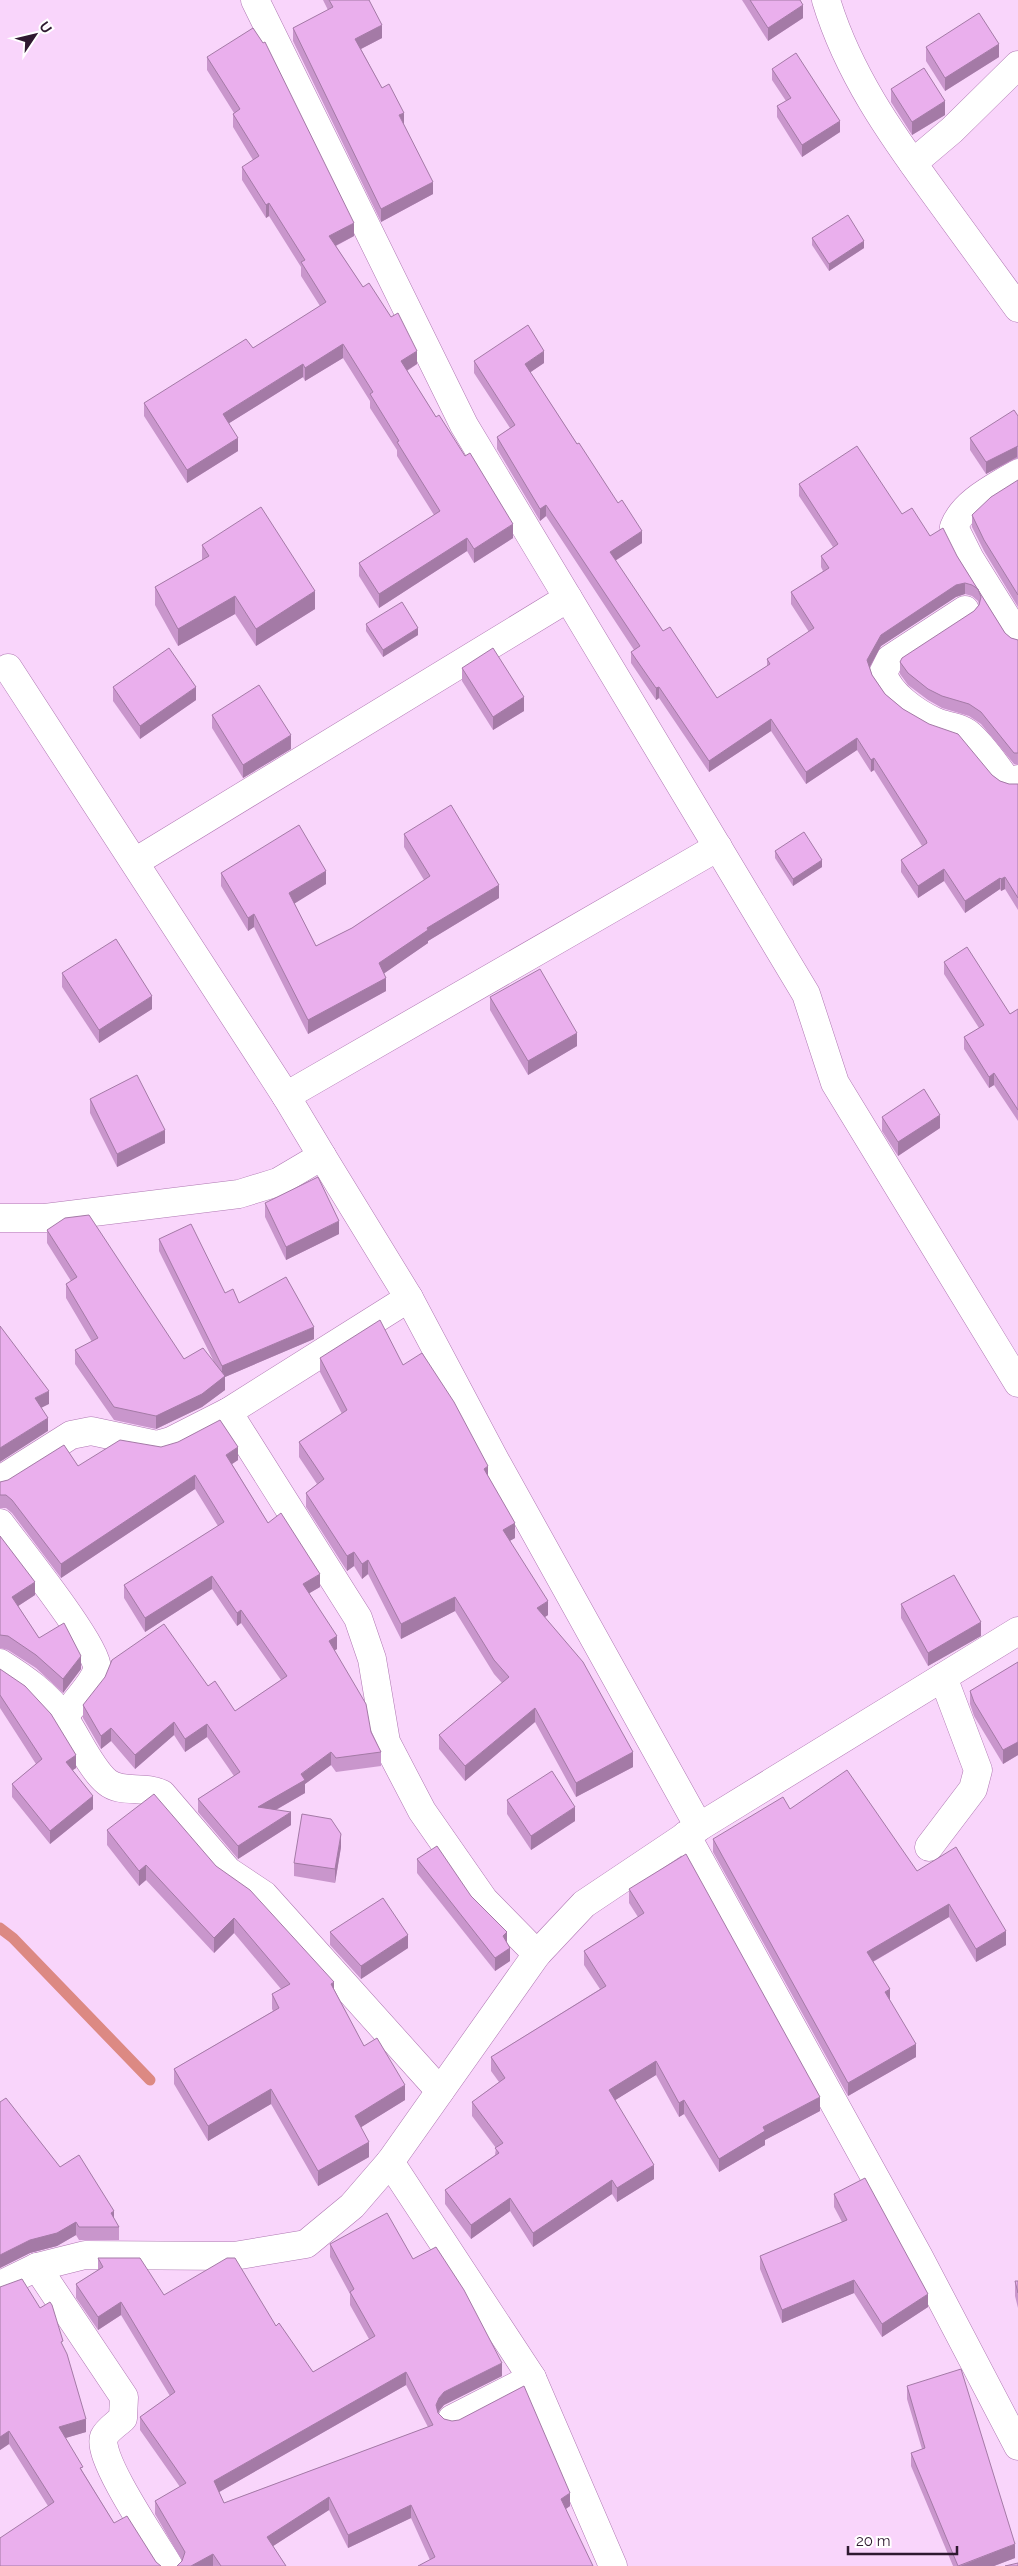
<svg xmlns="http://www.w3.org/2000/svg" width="1018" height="2566" font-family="Raleway,sans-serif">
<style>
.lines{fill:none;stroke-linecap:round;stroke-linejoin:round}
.stream{stroke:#dc8983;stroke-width:11}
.minor-casing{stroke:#af77b2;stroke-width:29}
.minor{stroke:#fff;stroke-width:28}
.wall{fill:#c996cc;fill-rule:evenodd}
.shaded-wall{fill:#a47aa6}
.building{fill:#eaafed;stroke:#a47aa6;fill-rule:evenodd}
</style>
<rect width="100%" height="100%" fill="#f9d5fb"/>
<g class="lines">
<polyline class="stream" points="0,1928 13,1938 150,2080"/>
<defs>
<g id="minor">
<polyline points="255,0 464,425 806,994 835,1083 1018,1383"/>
<path d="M826 0C848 73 891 134 935 194 963 232 990 270 1018 308"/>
<polyline points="913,163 952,130 1018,65"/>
<path d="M1018 473C996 487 964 501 954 527L970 559 1018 636"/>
<path d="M965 610 890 659 883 673C889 694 916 713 936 722 948 727 961 726 971 736 984 748 995 764 1005 778L1014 781 1018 779"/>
<polyline points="8,668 286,1096 718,847"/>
<polyline points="135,862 568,598"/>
<polyline points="286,1096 322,1156"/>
<polyline points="0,1218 45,1218 239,1194 278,1182 322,1156 409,1298 495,1460 699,1827"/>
<polyline points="228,1412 358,1618 372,1659 386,1742 422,1811 484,1900 537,1954"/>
<polyline points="0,1480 71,1435 91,1431 157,1445 171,1441 228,1412 409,1298"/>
<path d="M0 1523C16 1545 101 1650 97 1670 94 1683 72 1705 64 1717"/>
<path d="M0 1663C24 1678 47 1694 64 1718 77 1736 90 1768 107 1782 121 1794 144 1785 162 1794L228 1871 264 1895 440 2091"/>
<polyline points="686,1835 919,2257 1018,2446"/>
<polyline points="929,1847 973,1789 978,1770 943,1677"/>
<polyline points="390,2162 532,2378 613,2566"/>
<path d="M37 2267 124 2397 123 2418C118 2423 107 2430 104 2437 96 2457 156 2544 169 2566"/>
<polyline points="0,2285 37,2267 85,2255 234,2256 306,2244 352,2206 390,2162 537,1954 584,1904 699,1827 1018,1631"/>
<polyline points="452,2419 532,2378"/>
</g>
</defs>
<use href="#minor" class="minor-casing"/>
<use href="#minor" class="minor"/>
</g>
<g class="wall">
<polygon points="323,0 369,0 382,38 361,49 382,88 404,125 433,194 381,222 293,41 293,28 328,10"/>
<polygon points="742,0 800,0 803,18 768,41"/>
<polygon points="926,47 999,57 945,91 926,61"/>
<polygon points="207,57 354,236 336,246 363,287 417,364 407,371 513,538 474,563 467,551 379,608 359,576 359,563 434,515 397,456 397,450 370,408 370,401 343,358 305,381 303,377 229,423 238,451 187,483 144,416 144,403 253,348 320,306 301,276 301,267 269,216 266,218 242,180 242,167 253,160 233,127 233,114 234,113 207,70"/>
<polygon points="772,69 840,132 802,157 777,117 777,106 786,101 772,80"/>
<polygon points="891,89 945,115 912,135 891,102"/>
<polygon points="812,238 864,248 829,271 812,245"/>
<polygon points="474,361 544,363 530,372 642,543 615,561 663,631 717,698 767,666 767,659 809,632 791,604 791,592 823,571 821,567 821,556 833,547 799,496 799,484 902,514 957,556 1005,633 1011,638 1018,640 1018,765 1014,764 981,724 969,716 942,708 928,700 908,685 900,674 900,662 974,611 979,605 978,601 972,596 965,594 956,597 881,646 870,668 872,675 885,694 903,709 1000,781 1009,784 1018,784 1018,910 1005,889 1001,891 1000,889 965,913 944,881 918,898 901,872 901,860 922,846 874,770 871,772 857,750 806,784 771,731 709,772 659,698 656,700 631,663 631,652 634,650 546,516 540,521 497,449 497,437 510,428 474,373"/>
<polygon points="1018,416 1018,458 986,474 970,450 970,438"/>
<polygon points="1018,480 1018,607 984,551 972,527 972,515"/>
<polygon points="202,545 315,609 256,646 235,614 178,646 155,605 155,587 202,560"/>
<polygon points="366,624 418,635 383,657 366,631"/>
<polygon points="462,668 524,711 493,730 462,681"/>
<polygon points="113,687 196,700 140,739 113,701"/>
<polygon points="212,715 291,749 243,778 212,728"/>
<polygon points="404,834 499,898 428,941 428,943 384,973 386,991 308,1034 254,927 248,931 221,886 221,873 326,884 294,903 316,946 352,928 424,880 404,847"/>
<polygon points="775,851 822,867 793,886 775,858"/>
<polygon points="944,962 1010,1014 1018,1009 1018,1121 994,1085 989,1088 964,1049 964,1037 979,1028 944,974"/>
<polygon points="62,973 152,1009 99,1043 62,987"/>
<polygon points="490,997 577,1046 528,1075 490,1010"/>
<polygon points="90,1099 165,1143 117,1167 90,1113"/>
<polygon points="882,1117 940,1128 898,1156 882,1131"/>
<polygon points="265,1203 339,1234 286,1260 265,1217"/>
<polygon points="47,1230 184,1359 215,1364 159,1251 159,1239 225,1293 239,1303 314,1339 225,1377 225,1390 202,1407 156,1429 114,1420 75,1364 75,1350 92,1342 66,1298 66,1284 71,1281 47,1243"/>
<polygon points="320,1358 403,1365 488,1476 515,1538 509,1541 548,1615 545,1617 633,1767 576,1797 535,1722 465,1781 439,1749 439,1735 502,1683 494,1674 455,1611 401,1639 368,1574 362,1579 354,1566 347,1571 306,1507 306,1493 317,1484 299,1457 299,1442 342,1414 320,1372"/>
<polygon points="238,1460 232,1464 268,1523 320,1587 309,1593 337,1649 334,1650 381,1752 381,1766 336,1772 331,1765 305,1784 305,1793 276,1810 291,1825 238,1859 198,1812 198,1799 234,1776 207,1737 185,1752 174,1735 135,1769 111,1741 101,1749 83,1718 83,1705 208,1686 235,1711 281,1680 241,1623 237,1626 212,1589 145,1632 124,1598 124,1585 218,1526 195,1489 61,1578 12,1513 6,1508 0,1508 0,1482 78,1466"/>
<polygon points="0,1536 35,1595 18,1606 39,1638 81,1669 63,1693 36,1668 8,1650 0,1648"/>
<polygon points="901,1604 981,1636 928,1666 901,1618"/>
<polygon points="1018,1662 1018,1755 1003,1764 974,1716 970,1704 970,1691"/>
<polygon points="0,1669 76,1768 72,1770 93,1809 50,1844 12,1797 12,1784 36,1764 0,1708"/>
<polygon points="507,1800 575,1821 531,1850 507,1814"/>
<polygon points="790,1809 917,1871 1006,1945 976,1962 949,1917 873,1962 890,2001 916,2057 848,2096 713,1852 713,1839"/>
<polygon points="107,1830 216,1866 334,1989 364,2046 405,2100 361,2127 369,2157 318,2186 271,2104 208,2141 174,2084 174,2069 273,2011 272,2009 272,1994 281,1989 234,1933 214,1953 146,1880 139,1886 107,1845"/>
<polygon points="341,1847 335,1883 294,1876 294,1863"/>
<polygon points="417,1859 471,1896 507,1943 510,1961 495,1971 417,1873"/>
<polygon points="629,1889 820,2111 765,2140 765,2145 719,2172 684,2114 679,2117 656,2075 615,2100 654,2179 617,2202 612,2194 533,2247 510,2211 471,2239 445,2204 445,2190 495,2155 496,2148 472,2116 472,2102 499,2082 491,2071 491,2057 600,1989 584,1965 584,1951 638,1917 629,1903"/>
<polygon points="330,1932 408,1948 361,1979 330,1945"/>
<polygon points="0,2102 60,2167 114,2219 119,2227 119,2240 79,2240 76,2235 57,2246 30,2253 0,2268"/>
<polygon points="834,2194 928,2307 882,2337 854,2293 782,2323 760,2269 760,2256 842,2222 834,2207"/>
<path d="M330 2244 413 2259 502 2376 444 2405 439 2411 438 2413 444 2419 570 2506 566 2509 430 2560 411 2518 348 2548 329 2510 273 2546 286 2566H177L182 2561 155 2514V2501L180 2487 140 2430V2417L170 2396 121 2315 98 2330 76 2298V2284L98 2270V2258L164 2295 276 2326 313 2372 369 2339 350 2305V2294L330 2257ZM406 2385 428 2427 224 2503 219 2492Z"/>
<polygon points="1015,2281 1018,2281 1018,2308 1015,2296"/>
<polygon points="0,2287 63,2347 86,2432 65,2438 83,2472 114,2523 156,2562 48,2506 9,2444 0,2450"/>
<polygon points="907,2386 1015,2558 994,2566 953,2566 911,2466 911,2453 922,2449 907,2399"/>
</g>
<g class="shaded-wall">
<polygon points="803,5 803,18 768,41 768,28"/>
<polygon points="382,25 382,38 355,52 355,39"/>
<polygon points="999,44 999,57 945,91 945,78"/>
<polygon points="945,101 945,115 912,135 912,122"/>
<polygon points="404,113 404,125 399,115"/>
<polygon points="840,121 840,132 802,157 802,145"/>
<polygon points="433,182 433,194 381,222 381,209"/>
<polygon points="269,203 269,216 266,218 266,205"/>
<polygon points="354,223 354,236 329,249 329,236"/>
<polygon points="864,241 864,248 829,271 829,264"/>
<polygon points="343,344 343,358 305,381 305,368"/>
<polygon points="417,351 417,364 401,374 401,361"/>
<polygon points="544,351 544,363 525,376 525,364"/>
<polygon points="303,364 303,377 223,427 223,414"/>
<polygon points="238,438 238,451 187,483 187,470"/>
<polygon points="1017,446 1017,457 986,474 986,462"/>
<polygon points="546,505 546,516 540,521 540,509"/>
<polygon points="513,524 513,538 474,563 474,549"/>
<polygon points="642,531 642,543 610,564 610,552"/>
<polygon points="467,538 467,551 379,608 379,594"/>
<polygon points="965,583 965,594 956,597 881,646 867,672 867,660 881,635 956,585"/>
<polygon points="315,591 315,609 256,646 256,629"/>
<polygon points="235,596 235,614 178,646 178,629"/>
<polygon points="418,628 418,635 383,657 383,650"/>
<polygon points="196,687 196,700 140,739 140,726"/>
<polygon points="659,687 659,698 656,700 656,688"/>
<polygon points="524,697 524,711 493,730 493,717"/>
<polygon points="771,719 771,731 709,772 709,761"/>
<polygon points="291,735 291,749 243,778 243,765"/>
<polygon points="857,738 857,750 806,784 806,772"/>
<polygon points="874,758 874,770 871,772 871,760"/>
<polygon points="822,860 822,867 793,886 793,879"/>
<polygon points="944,869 944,881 918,898 918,886"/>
<polygon points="326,871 326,884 289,907 289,893"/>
<polygon points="1005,877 1005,889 1001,891 1001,879"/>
<polygon points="1000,878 1000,889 965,913 965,901"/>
<polygon points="499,885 499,898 428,941 428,943 379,977 379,963 427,928"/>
<polygon points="254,914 254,927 248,931 248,918"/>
<polygon points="386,978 386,991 308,1034 308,1020"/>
<polygon points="152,996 152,1009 99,1043 99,1030"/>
<polygon points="577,1033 577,1046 528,1075 528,1061"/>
<polygon points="994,1073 994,1085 989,1088 989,1077"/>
<polygon points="940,1115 940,1128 898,1156 898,1142"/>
<polygon points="165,1130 165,1143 117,1167 117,1154"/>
<polygon points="339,1221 339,1234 286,1260 286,1247"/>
<polygon points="314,1327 314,1339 225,1377 225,1390 202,1407 156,1429 156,1416 222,1378 222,1366"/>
<polygon points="49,1391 49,1404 35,1411 35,1398"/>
<polygon points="48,1418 48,1431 0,1462 0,1448"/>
<polygon points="238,1447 238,1460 226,1468 226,1455"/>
<polygon points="488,1466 488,1480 484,1469"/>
<polygon points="195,1475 195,1489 61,1578 61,1564"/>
<polygon points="515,1523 515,1538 503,1545 503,1530"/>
<polygon points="354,1552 354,1566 347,1571 347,1556"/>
<polygon points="368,1560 368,1574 362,1579 362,1564"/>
<polygon points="320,1574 320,1587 303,1597 303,1584"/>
<polygon points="212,1576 212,1589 145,1632 145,1618"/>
<polygon points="35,1582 35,1595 12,1610 12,1597"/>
<polygon points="455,1597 455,1611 401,1639 401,1624"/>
<polygon points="548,1601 548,1615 537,1622 537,1608"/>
<polygon points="241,1610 241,1623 237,1626 237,1613"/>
<polygon points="981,1622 981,1636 928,1666 928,1653"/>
<polygon points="337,1636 337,1649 329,1654 329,1641"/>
<polygon points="81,1656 81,1669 63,1693 63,1679"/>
<polygon points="535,1708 535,1722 465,1781 465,1766"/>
<polygon points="174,1722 174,1735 135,1769 135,1755"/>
<polygon points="207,1724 207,1737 185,1752 185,1739"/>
<polygon points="111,1728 111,1741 101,1749 101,1736"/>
<polygon points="1018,1742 1018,1755 1003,1764 1003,1750"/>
<polygon points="331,1752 331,1765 305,1784 305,1793 258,1820 258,1807"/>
<polygon points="633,1752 633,1767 576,1797 576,1783"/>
<polygon points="76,1755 76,1768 66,1775 66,1762"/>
<polygon points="93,1796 93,1809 50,1844 50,1831"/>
<polygon points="575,1807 575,1821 531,1850 531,1836"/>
<polygon points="291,1812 291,1825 238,1859 238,1846"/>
<polygon points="341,1834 341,1847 335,1883 335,1869"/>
<polygon points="146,1865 146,1880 139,1886 139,1871"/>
<polygon points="949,1904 949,1917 867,1965 867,1952"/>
<polygon points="234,1918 234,1933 214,1953 214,1938"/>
<polygon points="1006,1931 1006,1945 976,1962 976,1949"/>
<polygon points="507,1932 507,1946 503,1936"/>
<polygon points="408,1935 408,1948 361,1979 361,1966"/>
<polygon points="510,1948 510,1961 495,1971 495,1958"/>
<polygon points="334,1982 334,1997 331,1984"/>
<polygon points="890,1989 890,2003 885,1992"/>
<polygon points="916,2044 916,2057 848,2096 848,2083"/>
<polygon points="656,2061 656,2075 609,2104 609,2090"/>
<polygon points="405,2085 405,2100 355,2131 355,2116"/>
<polygon points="271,2089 271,2104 208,2141 208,2126"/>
<polygon points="820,2097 820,2111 765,2140 765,2145 719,2172 719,2159 763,2127"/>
<polygon points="684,2100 684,2114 679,2117 679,2103"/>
<polygon points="369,2142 369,2157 318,2186 318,2171"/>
<polygon points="654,2165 654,2179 617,2202 617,2188"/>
<polygon points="612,2180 612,2194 533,2247 533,2233"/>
<polygon points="510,2198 510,2211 471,2239 471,2225"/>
<polygon points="114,2211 114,2224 111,2213"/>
<polygon points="76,2222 76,2235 57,2246 30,2253 0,2268 0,2255 30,2240"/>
<polygon points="854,2280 854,2293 782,2323 782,2310"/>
<polygon points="928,2294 928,2307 882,2337 882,2324"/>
<polygon points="121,2302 121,2315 98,2330 98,2317"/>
<polygon points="502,2363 502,2376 444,2405 439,2411 436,2418 436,2405 439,2398 444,2392"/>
<polygon points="406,2372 406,2385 214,2495 214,2481"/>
<polygon points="86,2419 86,2432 59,2440 59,2427"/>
<polygon points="9,2431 9,2444 0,2450 0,2437"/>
<polygon points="570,2493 570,2506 561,2512 561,2499"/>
<polygon points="329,2497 329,2510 267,2550 267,2537"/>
<polygon points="411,2505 411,2518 348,2548 348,2535"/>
<polygon points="1015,2544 1015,2558 994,2566 960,2566"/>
<polygon points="213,2554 213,2566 191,2566"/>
</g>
<g class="building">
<polygon points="329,0 369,0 382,25 355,39 382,88 389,84 404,113 399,115 433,182 381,209 293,28 333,7"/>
<polygon points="750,0 800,0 803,5 768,28"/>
<polygon points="979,13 999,44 945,78 926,47"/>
<polygon points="253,28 263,43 265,42 354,223 329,236 363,287 369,283 391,317 398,313 417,351 401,361 436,417 439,415 465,456 470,453 513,524 474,549 467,538 379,594 359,563 440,511 397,442 399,441 370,394 373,392 343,344 305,368 303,364 223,414 238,438 187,470 144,403 246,339 253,348 326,302 301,262 305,260 269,203 266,205 242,167 259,156 233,114 240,109 207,57"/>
<polygon points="796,53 840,121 802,145 777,106 791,98 772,69"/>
<polygon points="924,68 945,101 912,122 891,89"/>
<polygon points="848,215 864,241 829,264 812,238"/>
<polygon points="528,325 544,351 525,364 577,444 579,443 618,503 622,500 642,531 610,552 663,631 670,627 717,698 770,664 767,659 814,628 791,592 829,568 821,556 838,544 799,484 857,446 902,514 912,508 930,536 943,528 957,556 1005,633 1011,638 1018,640 1018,753 1014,753 981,712 969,704 942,696 928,689 908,673 900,662 902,658 974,611 979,605 981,597 978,589 972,585 965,583 956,585 881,635 867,660 872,675 885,694 903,709 929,724 958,734 992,775 1000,781 1009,784 1018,784 1018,898 1005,877 1001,879 1000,878 965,901 944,869 918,886 901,860 927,843 926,840 874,758 871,760 857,738 806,772 771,719 709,761 659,687 656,688 631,652 640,646 546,505 540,509 497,437 515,425 474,361"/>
<polygon points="1014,410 1018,416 1018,446 986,462 970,438"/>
<polygon points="1018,480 1018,595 984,540 972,515 991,497"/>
<polygon points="261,507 315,591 256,629 235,596 178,629 155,587 209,556 202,545"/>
<polygon points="402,602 418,628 383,650 366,624"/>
<polygon points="169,648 196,687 140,726 113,687"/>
<polygon points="493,648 524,697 493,717 462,668"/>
<polygon points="259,685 291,735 243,765 212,715"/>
<polygon points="451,805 499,885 427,928 428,930 379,963 386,978 308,1020 254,914 248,918 221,873 299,825 326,871 289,893 316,946 352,928 430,876 404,834"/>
<polygon points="804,832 822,860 793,879 775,851"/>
<polygon points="116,939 152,996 99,1030 62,973"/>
<polygon points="967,947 1010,1014 1018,1009 1018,1110 994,1073 989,1077 964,1037 984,1025 944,962"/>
<polygon points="540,969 577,1033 528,1061 490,997"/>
<polygon points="137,1075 165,1130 117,1154 90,1099"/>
<polygon points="924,1089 940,1115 898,1142 882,1117"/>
<polygon points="318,1177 339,1221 286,1247 265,1203"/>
<polygon points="89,1215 184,1359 203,1348 225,1376 202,1394 156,1416 114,1407 75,1350 98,1338 66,1284 77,1277 47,1230 65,1218"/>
<polygon points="191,1224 225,1293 233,1289 239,1303 286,1277 314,1327 222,1366 159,1239"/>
<polygon points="380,1320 403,1365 422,1353 454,1402 488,1466 484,1469 515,1523 503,1530 548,1601 537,1608 583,1662 633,1752 576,1783 535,1708 465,1766 439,1735 509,1677 494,1660 455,1597 401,1624 368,1560 362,1564 354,1552 347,1556 306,1493 324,1479 299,1442 347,1410 320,1358"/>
<polygon points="0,1326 49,1391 35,1398 48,1418 0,1448"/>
<polygon points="220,1420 238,1447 226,1455 268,1523 281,1513 320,1574 303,1584 337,1636 329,1641 366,1704 371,1732 381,1752 336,1758 331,1752 301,1774 305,1780 258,1807 291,1812 238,1846 198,1799 240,1772 207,1724 185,1739 174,1722 135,1755 111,1728 101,1736 83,1705 105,1677 112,1660 164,1624 208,1686 215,1681 235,1711 287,1676 241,1610 237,1613 212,1576 145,1618 124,1585 224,1522 195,1475 61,1564 12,1500 6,1495 0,1495 0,1482 8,1480 64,1445 78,1466 120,1440 161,1447 178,1442"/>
<polygon points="0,1536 35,1582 12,1597 39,1638 64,1623 81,1656 63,1679 36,1655 8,1636 0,1635"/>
<polygon points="954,1575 981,1622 928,1653 901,1604"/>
<polygon points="1018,1662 1018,1742 1003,1750 974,1702 970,1691"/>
<polygon points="0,1669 25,1686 51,1714 76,1755 66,1762 93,1796 50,1831 12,1784 42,1759 0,1695"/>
<polygon points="847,1770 917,1871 956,1847 1006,1931 976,1949 949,1904 867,1952 890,1989 885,1992 916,2044 848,2083 713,1839 783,1797 790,1809"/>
<polygon points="552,1771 575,1807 531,1836 507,1800"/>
<polygon points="154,1794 216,1866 250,1890 334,1982 331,1984 364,2046 377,2038 405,2085 355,2116 369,2142 318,2171 271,2089 208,2126 174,2069 279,2008 272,1994 290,1984 234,1918 214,1938 146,1865 139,1871 107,1830"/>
<polygon points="302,1814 331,1819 341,1834 335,1869 294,1863"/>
<polygon points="437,1846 471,1896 507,1932 503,1936 510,1948 495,1958 417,1859"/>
<polygon points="686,1854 820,2097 763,2127 765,2131 719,2159 684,2100 679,2103 656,2061 609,2090 654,2165 617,2188 612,2180 533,2233 510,2198 471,2225 445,2190 499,2153 495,2148 503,2143 472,2102 505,2078 491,2057 606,1986 584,1951 644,1913 629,1889"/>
<polygon points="383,1898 408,1935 361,1966 330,1932"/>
<polygon points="6,2098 60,2167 79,2155 114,2211 111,2213 119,2227 79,2227 76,2222 57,2233 30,2240 0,2255 0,2102"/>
<polygon points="865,2178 928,2294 882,2324 854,2280 782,2310 760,2256 847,2220 834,2194"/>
<path d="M387 2213 413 2259 436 2247 464 2290 502 2363 444 2392 439 2398 436 2405 438 2413 444 2419 452 2421 459 2420 524 2386 570 2493 561 2499 593 2566H418L435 2557 411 2505 348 2535 329 2497 267 2537 286 2566H221L213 2554 191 2566H177L182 2561 185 2552 155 2501 186 2483 140 2417 175 2392 121 2302 98 2317 76 2284 103 2267 98 2258H140L164 2295 227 2258H235L276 2326 279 2323 313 2372 375 2336 350 2292 354 2289 330 2244ZM406 2372 433 2425 224 2503 214 2481Z"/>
<polygon points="22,2279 40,2308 50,2302 52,2305 63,2341 61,2342 67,2354 86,2419 59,2427 83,2467 80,2468 114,2523 127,2516 156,2562 161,2566 0,2566 0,2538 54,2502 9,2431 0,2437 0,2287"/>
<polygon points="1015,2281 1018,2281 1018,2293"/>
<polygon points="961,2369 1015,2544 958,2566 911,2453 925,2448 907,2386"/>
<polygon points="1018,2563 1018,2566 1005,2566"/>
</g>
<g transform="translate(35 35) rotate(55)" stroke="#ffffff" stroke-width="4" paint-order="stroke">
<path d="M0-4L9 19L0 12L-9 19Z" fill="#2f1930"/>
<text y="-8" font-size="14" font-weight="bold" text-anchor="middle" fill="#2f1930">U</text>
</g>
<path d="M848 2546v8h109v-8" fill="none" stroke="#2f1930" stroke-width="2.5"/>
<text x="856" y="2546" font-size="15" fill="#2f1930" stroke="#ffffff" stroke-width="4" paint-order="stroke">20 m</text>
</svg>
